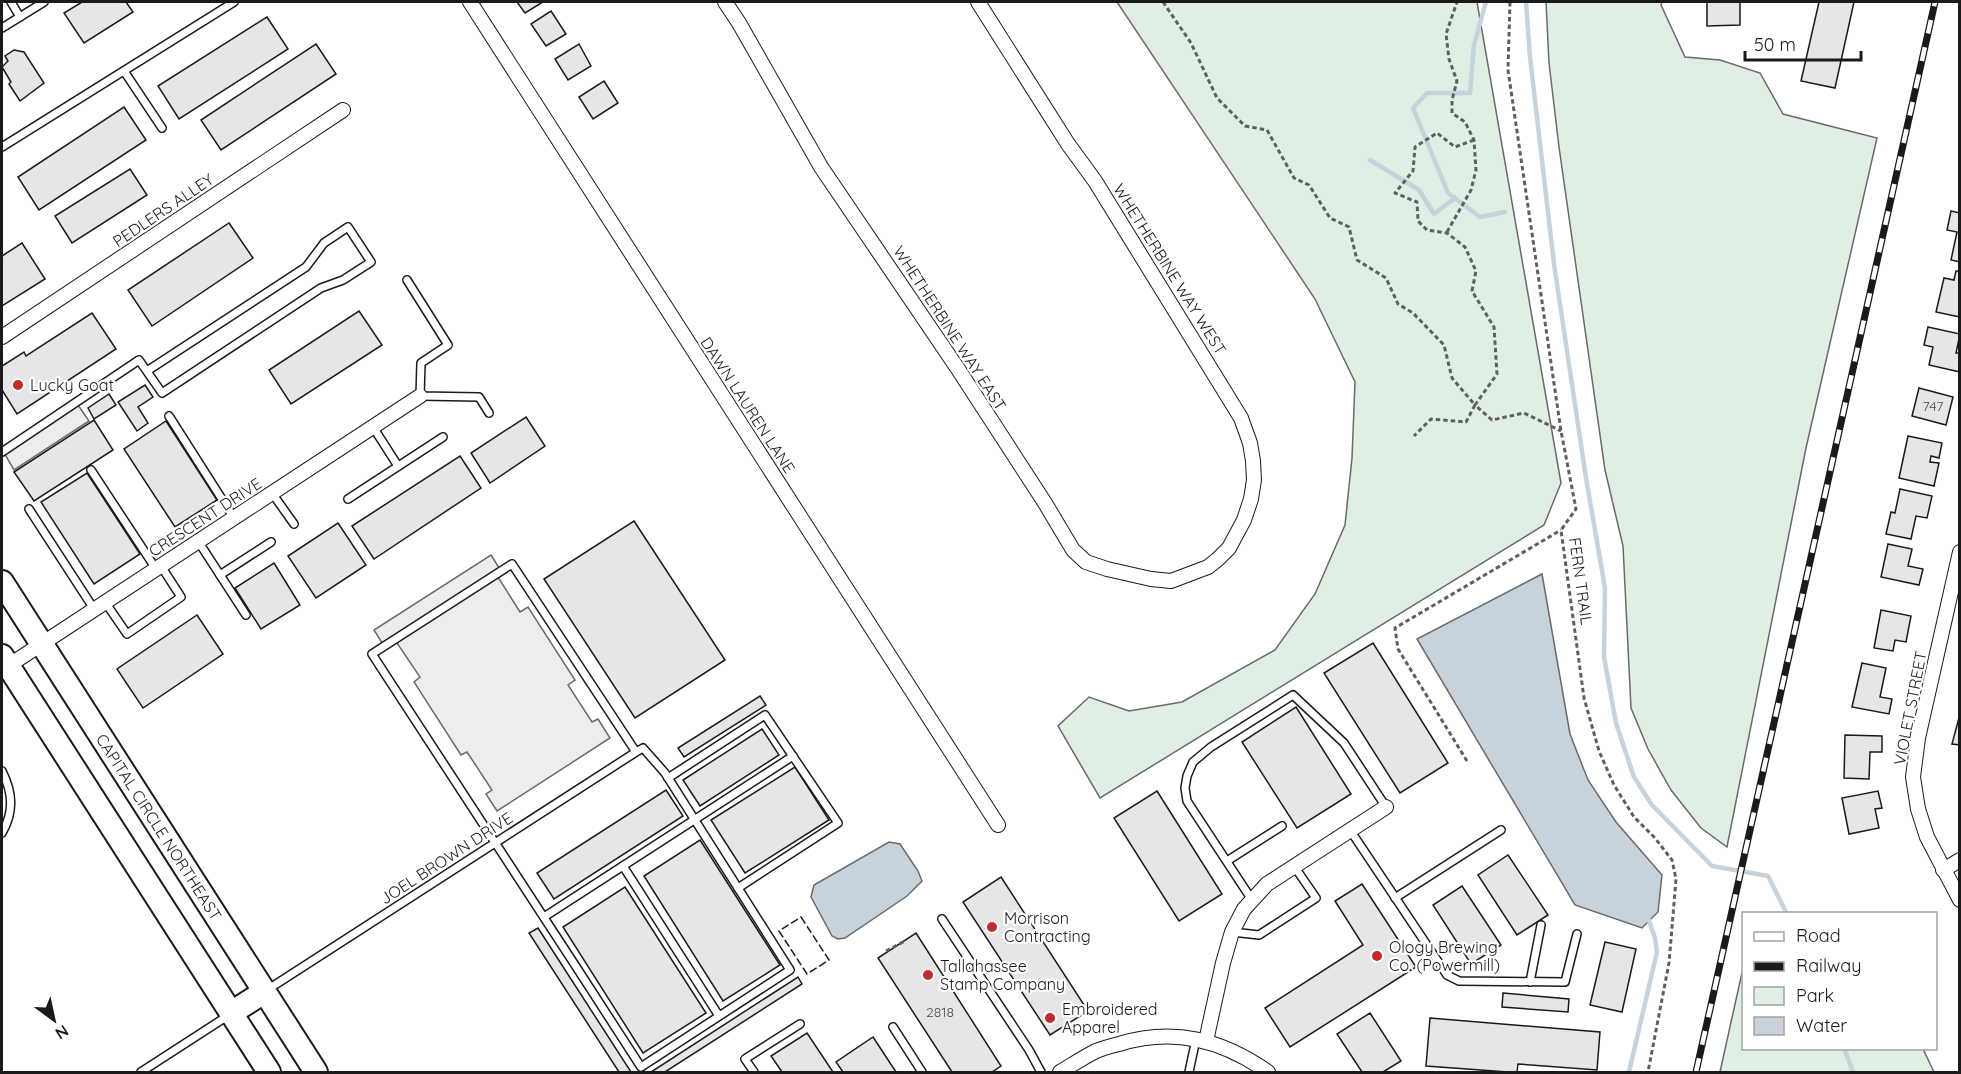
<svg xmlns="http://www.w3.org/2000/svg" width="1961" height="1074" font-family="Quicksand,sans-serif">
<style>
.green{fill:#e0efe3;stroke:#6a6a6a;stroke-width:1.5}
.parking{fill:#ededed;stroke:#6a6a6a;stroke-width:1.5}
.water{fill:#c6d2dc;stroke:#6a6a6a;stroke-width:1.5}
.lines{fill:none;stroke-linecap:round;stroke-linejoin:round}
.stream{stroke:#c6d2dc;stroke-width:4.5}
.building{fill:#e6e6e6;stroke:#1a1a1a;stroke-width:1.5}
.service-casing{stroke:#1a1a1a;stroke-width:10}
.minor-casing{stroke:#1a1a1a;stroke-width:16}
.primary-casing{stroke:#1a1a1a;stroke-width:26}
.path{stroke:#5f5f5f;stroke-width:3;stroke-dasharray:4.5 3;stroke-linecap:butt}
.service{stroke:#fff;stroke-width:7}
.minor{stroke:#fff;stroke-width:14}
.primary{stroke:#fff;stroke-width:22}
.rail-casing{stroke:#1a1a1a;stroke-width:7}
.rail{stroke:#fff;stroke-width:4.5;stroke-dasharray:14;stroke-linecap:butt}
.fence{stroke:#1a1a1a;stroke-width:1.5;stroke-dasharray:8 3;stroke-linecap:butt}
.poi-dot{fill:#c62828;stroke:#fff;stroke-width:2}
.labels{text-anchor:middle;stroke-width:4.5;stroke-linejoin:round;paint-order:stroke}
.number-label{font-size:14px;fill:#4d4d4d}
.street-label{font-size:16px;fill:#1a1a1a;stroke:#fff}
.poi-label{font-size:16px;fill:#1a1a1a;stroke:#fff;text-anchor:start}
</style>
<rect width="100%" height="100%" fill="#fff"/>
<g class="green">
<polygon points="1117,2 1477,2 1561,483 1544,525 1100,798 1058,726 1089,697 1129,711 1182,702 1275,650 1315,594 1345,525 1352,458 1355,382 1315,299"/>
<polygon points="1546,2 1662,2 1661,5 1685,57 1720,60 1760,73 1783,114 1877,138 1806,448 1727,847 1701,828 1671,790 1648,749 1631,708 1623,546 1605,470 1559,147 1549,63"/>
<polygon points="1743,968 1744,1048 1923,1049 1934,1072 1720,1072"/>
</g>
<g class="parking">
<polygon points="76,402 89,421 14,470 3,451"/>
<polygon points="491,555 501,571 496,574 520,612 528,607 575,680 568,685 592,722 598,719 610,738 497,811 486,794 492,790 467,752 461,755 414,682 420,677 395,640 384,646 374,630"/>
</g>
<g class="water">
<polygon points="1542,574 1570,734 1588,780 1616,822 1662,875 1658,912 1642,928 1575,905 1417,639"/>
<polygon points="889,842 900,844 918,871 922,881 907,896 845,938 838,939 832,936 811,897 814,885"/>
</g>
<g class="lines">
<g class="stream">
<polyline points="1486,2 1474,45 1470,93 1427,93 1413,108 1448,193 1480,217 1505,212"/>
<polyline points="1526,2 1530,57 1554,264 1586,478 1605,588 1604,657 1616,723 1634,777 1652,805 1712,866 1768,876 1787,914"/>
<polyline points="1370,160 1419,190 1434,214 1455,198"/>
<polyline points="1844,1048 1853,1072"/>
<polyline points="1629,1072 1657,952 1655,938 1647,915"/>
</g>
</g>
<g class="building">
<polygon points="82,2 126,2 133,12 84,43 64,13"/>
<polygon points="517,2 543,2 525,13"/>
<polygon points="1707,2 1740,2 1740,25 1707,26"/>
<polygon points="1819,2 1854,2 1835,88 1801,81"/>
<polygon points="551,11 566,34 546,46 531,24"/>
<polygon points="267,17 288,49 179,119 158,86"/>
<polygon points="316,44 336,74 221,150 201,120"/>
<polygon points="579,44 591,66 568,80 555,59"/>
<polygon points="14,50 24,52 44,83 20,101 9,84 11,82 2,67 8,61 5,56"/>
<polygon points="604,81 618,103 593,119 579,97"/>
<polygon points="124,107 146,140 39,210 18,177"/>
<polygon points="130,169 147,195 72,243 55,216"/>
<polygon points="1951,211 1960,213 1960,262 1951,260 1957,232 1947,230"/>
<polygon points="229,223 253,258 152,326 128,290"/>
<polygon points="22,243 45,279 2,306 2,256"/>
<polygon points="1956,271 1960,271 1960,317 1936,312 1944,278 1954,280"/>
<polygon points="359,311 382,345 291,404 269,370"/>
<polygon points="92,313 116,349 17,414 2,390 2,366 24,352 26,356"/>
<polygon points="1928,327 1960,334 1956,353 1960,353 1960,372 1929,365 1933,347 1924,345"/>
<polygon points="145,385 153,397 138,407 148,423 137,431 118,402"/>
<polygon points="1919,388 1953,397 1946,425 1912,416"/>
<polygon points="109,394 116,405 94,419 88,408"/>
<polygon points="526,417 545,446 490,483 471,453"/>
<polygon points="94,420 113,450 34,501 14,472"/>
<polygon points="166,421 217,500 175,527 124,449"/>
<polygon points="1908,436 1942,443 1939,458 1931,456 1930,462 1939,463 1934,486 1899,478"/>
<polygon points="460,456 481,488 374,559 352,526"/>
<polygon points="87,473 140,554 94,584 41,502"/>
<polygon points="1900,489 1932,496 1927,518 1916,516 1911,539 1886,534 1891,512 1895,513"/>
<polygon points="634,521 725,660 635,718 544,579"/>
<polygon points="338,523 366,565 316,598 288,556"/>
<polygon points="1888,544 1912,549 1908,566 1923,569 1919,585 1881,577"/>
<polygon points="274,563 300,605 261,629 235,588"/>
<polygon points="1881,610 1911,616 1906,642 1895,640 1893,651 1874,648"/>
<polygon points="197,615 223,654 143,708 117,669"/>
<polygon points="1373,643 1448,763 1400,793 1324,673"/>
<polygon points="1862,663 1886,668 1880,697 1892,699 1889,714 1852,707"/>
<polygon points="760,696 766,705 684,757 678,748"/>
<polygon points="1296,707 1351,794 1297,828 1242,742"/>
<polygon points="1960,714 1960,745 1952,744"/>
<polygon points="762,729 779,755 700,806 683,780"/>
<polygon points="1845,735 1882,736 1882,752 1870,752 1869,779 1844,778"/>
<polygon points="795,767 829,820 745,873 711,820"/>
<polygon points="666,790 683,816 554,899 537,873"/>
<polygon points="1157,791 1222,894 1179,921 1114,818"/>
<polygon points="1878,791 1882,808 1875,809 1879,828 1849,834 1842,798"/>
<polygon points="700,840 780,965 723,1001 644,876"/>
<polygon points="1508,855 1548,915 1517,935 1478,875"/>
<polygon points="1001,877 1088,1011 1050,1035 963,902"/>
<polygon points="1362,884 1416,967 1290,1047 1265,1008 1363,945 1335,901"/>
<polygon points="1462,886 1501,945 1471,964 1433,905"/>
<polygon points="625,887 706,1013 643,1053 563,927"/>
<polygon points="538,928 631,1072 619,1072 529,933"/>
<polygon points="916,933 1001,1066 992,1072 952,1072 878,958"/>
<polygon points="1605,942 1636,949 1622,1012 1590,1005"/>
<polygon points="798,977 802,984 665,1072 651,1072"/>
<polygon points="1503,993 1569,999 1568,1012 1502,1007"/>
<polygon points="1370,1013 1401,1061 1383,1072 1362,1072 1337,1034"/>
<polygon points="1430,1018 1600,1032 1597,1070 1518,1064 1517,1072 1508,1072 1426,1066"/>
<polygon points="807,1033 833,1072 782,1072 771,1056"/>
<polygon points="873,1037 896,1072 843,1072 836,1062"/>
</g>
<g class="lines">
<defs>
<g id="service">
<polyline points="11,2 20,17"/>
<polyline points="2,28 44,2"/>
<polyline points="124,71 162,128"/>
<polyline points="2,147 234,2"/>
<polyline points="407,280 448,345 421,363 420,396 479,397 489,413"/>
<polyline points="169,416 234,518"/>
<polyline points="373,427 398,466"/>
<polyline points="2,452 139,360 162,393 321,288 343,280 371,262 348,227 324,243 306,267 147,371"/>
<polyline points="91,470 156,569"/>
<polyline points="272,493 294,524"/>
<polyline points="348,499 443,437"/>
<polyline points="29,509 94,609"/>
<polyline points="198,541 246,615"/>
<polyline points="220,575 271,542"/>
<polyline points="105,602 127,634 181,597 161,566"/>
<path d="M2 771C13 793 14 812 2 833"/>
<polyline points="668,778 765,715 838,823 738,888"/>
<polyline points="1350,830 1447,975 1459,981 1565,982 1577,934"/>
<polyline points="1227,861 1282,826"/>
<polyline points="623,866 719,1016"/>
<polyline points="1395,898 1501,830"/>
<polyline points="1252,900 1187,801 1185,788 1187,776 1193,762 1211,747 1293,695 1344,743 1386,807"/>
<polyline points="544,917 793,756"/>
<polyline points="942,919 1029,1050 1041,1072"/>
<polyline points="1232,932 1259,935 1316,898 1294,866"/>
<polyline points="1530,982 1541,925"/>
<path d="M267 990 636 752 643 748 665 773 790 970 641 1067C552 929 462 792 372 654L512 564 636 752"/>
<polyline points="893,1027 922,1072"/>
<polyline points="141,1072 229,1015"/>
<polyline points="754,1072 745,1059 800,1024"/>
<polyline points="1189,1072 1196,1039"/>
</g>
<g id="minor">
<polyline points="470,2 998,825"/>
<polyline points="725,2 739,23 821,167 958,369 1045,503 1073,550 1086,562 1107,569 1151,579 1171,581 1208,567 1218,559 1229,548 1244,520 1251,499 1254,480 1253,461 1250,443 1241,418 1095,181 1068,144 978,2"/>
<polyline points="2,337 343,110"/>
<polyline points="1960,552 1918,738 1913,777 1918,809 1927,837 1960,900"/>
<polyline points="8,666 420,396"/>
<polyline points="1943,870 1960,860"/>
<polyline points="1206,1041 1223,963 1232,932 1244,909 1267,884 1386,807"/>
<path d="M1060 1072C1072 1065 1084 1057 1096 1051 1103 1048 1111 1046 1119 1044 1174 1027 1222 1040 1268 1072"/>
</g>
<g id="primary">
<path id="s1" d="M2 582 316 1072"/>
<polyline points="2,656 269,1072"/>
<polyline points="231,1013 264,992"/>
</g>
</defs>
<use href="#service" class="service-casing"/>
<use href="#minor" class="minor-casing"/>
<use href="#primary" class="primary-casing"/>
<g class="path">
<polyline points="1163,2 1191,43 1217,98 1245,126 1267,130 1294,178 1309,185 1330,218 1349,227 1357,260 1386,278 1398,304 1413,313 1444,345 1452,378 1475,405 1466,422 1431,419 1414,436"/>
<polyline points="1510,2 1508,70 1561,431 1576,509 1561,530 1584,698 1599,751 1614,785 1634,817 1655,838 1672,860 1676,879 1669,963 1648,1072"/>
<polyline points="1474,140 1455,147 1437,133 1415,147 1413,171 1395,193 1417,202 1418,221 1427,230 1447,233 1465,247 1476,271 1472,291 1494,327 1497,374 1475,405 1492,420 1524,413 1561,431"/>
<polyline points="1447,232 1471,190 1476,170 1474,140 1465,122 1452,113 1452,100 1457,81 1449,59 1446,34 1457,2"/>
<polyline points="1467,761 1398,649 1395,628 1561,530"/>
<polyline points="886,951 905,941"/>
</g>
<use href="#service" class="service"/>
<use href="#minor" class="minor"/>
<use href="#primary" class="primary"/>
<defs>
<polyline id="rail" points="1696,1072 1935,2"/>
</defs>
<use href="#rail" class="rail-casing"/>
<use href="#rail" class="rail"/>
<polygon class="fence" points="801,917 829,960 807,974 779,931"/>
</g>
<g class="poi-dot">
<circle cx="18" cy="385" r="6"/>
<circle cx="992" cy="927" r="6"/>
<circle cx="1377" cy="956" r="6"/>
<circle cx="928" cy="975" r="6"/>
<circle cx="1050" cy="1018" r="6"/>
</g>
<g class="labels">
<g class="number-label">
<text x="1933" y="411">747</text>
<text x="940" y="1017">2818</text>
</g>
<g class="street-label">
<text transform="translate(163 210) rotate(-34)" y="6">PEDLERS ALLEY</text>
<text transform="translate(1170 269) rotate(58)" y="6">WHETHERBINE WAY WEST</text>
<text transform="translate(950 328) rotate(57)" y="6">WHETHERBINE WAY EAST</text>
<text transform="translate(748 405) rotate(57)" y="6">DAWN LAUREN LANE</text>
<text transform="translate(205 517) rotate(-33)" y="6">CRESCENT DRIVE</text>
<text transform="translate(1581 581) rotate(82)" y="6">FERN TRAIL</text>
<text transform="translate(1910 708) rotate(-79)" y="6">VIOLET STREET</text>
<text dy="6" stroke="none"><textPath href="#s1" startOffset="291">CAPITAL CIRCLE NORTHEAST</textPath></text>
<text transform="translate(446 858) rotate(-33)" y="6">JOEL BROWN DRIVE</text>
</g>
<g class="poi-label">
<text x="30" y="391">Lucky Goat</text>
<text x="1004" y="924">Morrison<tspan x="1004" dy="18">Contracting</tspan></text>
<text x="1389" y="953">Ology Brewing<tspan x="1389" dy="18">Co. (Powermill)</tspan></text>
<text x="940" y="972">Tallahassee<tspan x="940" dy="18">Stamp Company</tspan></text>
<text x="1062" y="1015">Embroidered<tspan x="1062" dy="18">Apparel</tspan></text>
</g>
</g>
<rect width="1961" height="1074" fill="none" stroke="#1a1a1a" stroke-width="6"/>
<rect x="1742" y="912" width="195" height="138" fill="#ffffff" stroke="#a3a3a3" stroke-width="1.5"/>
<rect x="1754" y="932" width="30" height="9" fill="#ffffff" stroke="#a3a3a3" stroke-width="1.5"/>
<text x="1796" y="942" font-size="18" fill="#1a1a1a">Road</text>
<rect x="1754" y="962" width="30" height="9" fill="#1a1a1a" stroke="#a3a3a3" stroke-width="1.5"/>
<text x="1796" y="972" font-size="18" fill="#1a1a1a">Railway</text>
<rect x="1754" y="987" width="30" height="18" fill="#e0efe3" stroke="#a3a3a3" stroke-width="1.5"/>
<text x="1796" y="1002" font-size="18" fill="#1a1a1a">Park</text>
<rect x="1754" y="1017" width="30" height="18" fill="#c6d2dc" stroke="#a3a3a3" stroke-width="1.5"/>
<text x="1796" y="1032" font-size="18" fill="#1a1a1a">Water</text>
<g transform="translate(54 1020) rotate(147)" stroke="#ffffff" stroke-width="4.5" paint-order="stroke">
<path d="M0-4.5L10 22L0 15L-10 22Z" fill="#1a1a1a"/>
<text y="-9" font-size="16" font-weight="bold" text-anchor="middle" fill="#1a1a1a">N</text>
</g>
<path d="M1745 51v9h116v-9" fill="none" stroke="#1a1a1a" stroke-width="3"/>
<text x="1754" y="51" font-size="18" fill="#1a1a1a" stroke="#ffffff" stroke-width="4.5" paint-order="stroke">50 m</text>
</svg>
